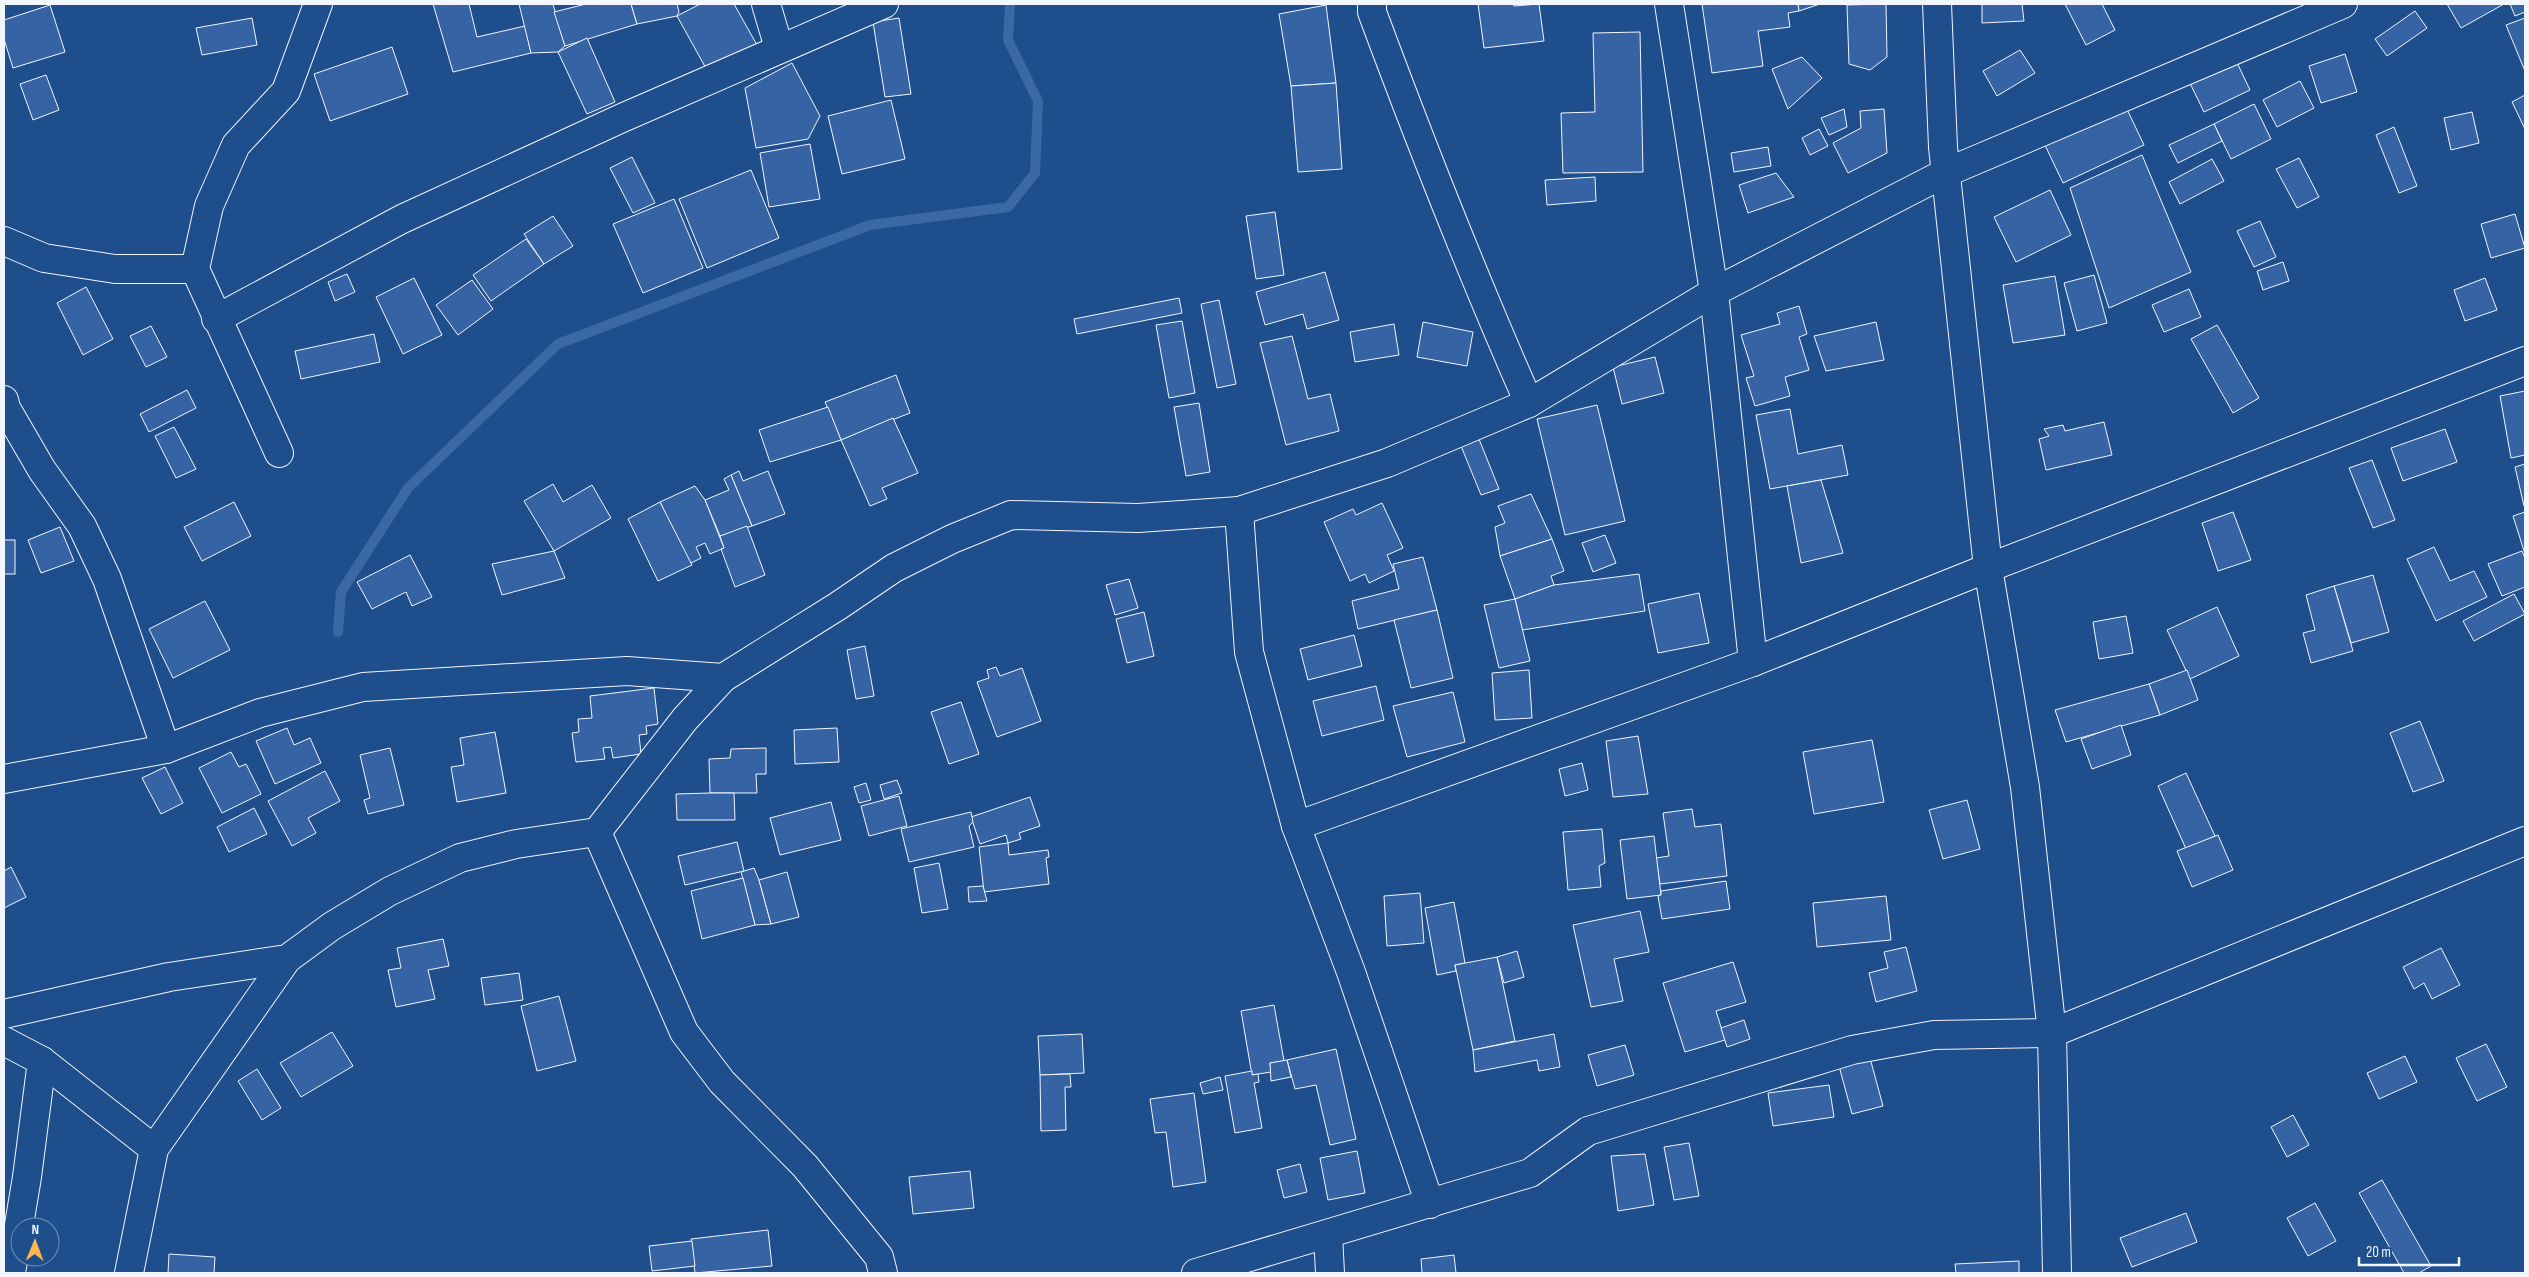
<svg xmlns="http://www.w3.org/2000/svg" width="2529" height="1277" font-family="'Sofia Sans Condensed',sans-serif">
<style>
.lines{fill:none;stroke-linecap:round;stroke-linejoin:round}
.stream{stroke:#3b69a3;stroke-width:10}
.building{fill:#3563a3;stroke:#f2f6ff}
.street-casing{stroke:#f2f6ff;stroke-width:30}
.street{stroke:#1f4e8c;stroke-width:28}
</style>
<rect width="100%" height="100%" fill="#1f4e8c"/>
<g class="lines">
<polyline class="stream" points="338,632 341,592 408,488 558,344 870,225 1008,207 1035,173 1038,101 1008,40 1010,4"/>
</g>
<g class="building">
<polygon points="433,4 469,4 477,37 525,26 531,53 453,72"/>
<polygon points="519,4 553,4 565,46 558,52 531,53"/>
<polygon points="586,4 631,4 637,24 565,46 554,12"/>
<polygon points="631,4 677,4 679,12 677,16 637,24"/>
<polygon points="700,4 734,4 757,45 708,72 677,16"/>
<polygon points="1478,4 1513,4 1514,6 1539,4 1544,41 1484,48"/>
<polygon points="1702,4 1798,4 1799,11 1788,13 1790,27 1758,31 1763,66 1712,73"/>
<polygon points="1798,4 1820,4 1799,11"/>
<polygon points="1886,4 1887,57 1870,70 1849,64 1847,5"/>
<polygon points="1982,4 2022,4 2024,21 1982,23"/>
<polygon points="2065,4 2102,4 2115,30 2086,45"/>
<polygon points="2447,4 2504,4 2461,28"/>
<polygon points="2510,4 2525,4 2525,12 2515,16"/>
<polygon points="50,5 65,52 13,68 4,39 4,20"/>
<polygon points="1326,5 1336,83 1291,86 1279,14"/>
<polygon points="2415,11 2427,28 2387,56 2375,39"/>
<polygon points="252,18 257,45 202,55 196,28"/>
<polygon points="899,18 911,94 885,97 873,22"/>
<polygon points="2525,18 2525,71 2506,25"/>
<polygon points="1640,32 1643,172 1563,173 1561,113 1595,112 1593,33"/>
<polygon points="587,38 615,102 587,114 558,52"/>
<polygon points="392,47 408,94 330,121 314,74"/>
<polygon points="2020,50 2035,73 1997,96 1983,71"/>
<polygon points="2232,52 2250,90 2204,112 2185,73"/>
<polygon points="2345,54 2357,92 2321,103 2309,66"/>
<polygon points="1802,57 1822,78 1788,109 1772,69"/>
<polygon points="792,63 820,116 808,139 756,148 745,88"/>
<polygon points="46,75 59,110 33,120 20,84"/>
<polygon points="2300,81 2314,108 2277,127 2263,100"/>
<polygon points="1336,83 1342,169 1298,172 1291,86"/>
<polygon points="2525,95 2525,129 2512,102"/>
<polygon points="891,100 905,159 842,174 828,116"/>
<polygon points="2254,104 2271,139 2231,159 2214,124"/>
<polygon points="2125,105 2144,145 2063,183 2044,143"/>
<polygon points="1844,109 1847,127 1829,135 1821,118"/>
<polygon points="1884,109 1887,153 1848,173 1833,143 1861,128 1860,111"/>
<polygon points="2472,112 2479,143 2451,150 2444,118"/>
<polygon points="2214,124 2222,141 2178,163 2169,145"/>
<polygon points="2394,127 2417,186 2399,193 2376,135"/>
<polygon points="1819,129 1828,146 1810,155 1802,138"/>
<polygon points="810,144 820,199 769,207 760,153"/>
<polygon points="1768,147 1771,166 1734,172 1731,153"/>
<polygon points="2142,155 2191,272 2109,308 2070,188"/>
<polygon points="632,157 655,203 633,213 610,168"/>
<polygon points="2299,158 2319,197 2297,208 2276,169"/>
<polygon points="2212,159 2224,181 2180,204 2169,182"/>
<polygon points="751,170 779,238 707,268 679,199"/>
<polygon points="1776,173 1794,197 1748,213 1739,185"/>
<polygon points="1595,177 1596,201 1547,205 1545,180"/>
<polygon points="2050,190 2071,235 2016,262 1994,217"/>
<polygon points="674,199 703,268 643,293 613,224"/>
<polygon points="1275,212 1284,275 1256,279 1246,216"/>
<polygon points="2515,214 2525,248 2491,258 2481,224"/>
<polygon points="553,216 573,246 544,264 524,234"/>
<polygon points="2260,221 2276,257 2254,267 2237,231"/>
<polygon points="526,239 544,264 491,301 473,275"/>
<polygon points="2283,262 2289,281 2263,290 2257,271"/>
<polygon points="1325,272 1339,320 1307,329 1303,314 1265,325 1256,292"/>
<polygon points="347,274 355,292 335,301 328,282"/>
<polygon points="2094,275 2107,323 2077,331 2064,283"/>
<polygon points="2055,276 2065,335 2013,343 2003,285"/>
<polygon points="414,278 442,335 403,354 376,297"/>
<polygon points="2485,278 2497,310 2465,321 2454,290"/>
<polygon points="472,280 493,309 458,335 436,305"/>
<polygon points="86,287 113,339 83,355 57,303"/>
<polygon points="2189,289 2201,317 2164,332 2152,305"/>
<polygon points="1179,298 1182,313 1077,334 1074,319"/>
<polygon points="1219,300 1236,384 1217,388 1201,304"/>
<polygon points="1799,306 1807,334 1799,337 1809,370 1785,377 1790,396 1755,406 1746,378 1754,376 1741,335 1780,324 1777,313"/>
<polygon points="1182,321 1195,393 1169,398 1156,325"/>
<polygon points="1423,322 1473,332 1467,366 1417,357"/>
<polygon points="1876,322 1884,360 1826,371 1814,336"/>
<polygon points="1394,324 1399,355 1355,362 1350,332"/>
<polygon points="2217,325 2259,398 2233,413 2191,339"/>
<polygon points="151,326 167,357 146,367 130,336"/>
<polygon points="374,334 380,362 301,379 295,351"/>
<polygon points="1292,336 1308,399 1330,394 1339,431 1286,445 1260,343"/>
<polygon points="1655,357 1664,393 1622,404 1613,367"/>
<polygon points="896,375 910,413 841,440 825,402"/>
<polygon points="187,390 196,408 149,432 140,414"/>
<polygon points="2525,391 2525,455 2511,458 2500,396"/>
<polygon points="1199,403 1210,472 1186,476 1174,407"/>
<polygon points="1597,405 1625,521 1565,535 1537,419"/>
<polygon points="828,407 841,440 770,462 759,430"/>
<polygon points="1790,409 1798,454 1842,445 1848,475 1770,489 1756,415"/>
<polygon points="893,418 918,473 882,488 887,499 870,506 841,440"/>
<polygon points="2104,422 2112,455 2046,470 2039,439 2049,436 2044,429 2063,425 2065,431"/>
<polygon points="174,427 196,469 176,478 155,436"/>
<polygon points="2445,429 2457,462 2403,481 2391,448"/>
<polygon points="1479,439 1499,489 1481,495 1461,446"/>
<polygon points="2372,460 2395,520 2373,528 2349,468"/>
<polygon points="2525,464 2525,506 2524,506 2515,467"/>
<polygon points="739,471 743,481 768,471 785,514 752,526 731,475"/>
<polygon points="731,475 752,526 720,536 705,500 729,490 724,479"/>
<polygon points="1821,480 1843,553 1801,563 1787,486"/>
<polygon points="553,484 563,502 592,485 611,518 554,551 524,501"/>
<polygon points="695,486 705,500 724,548 710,554 705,543 696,547 701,558 689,564 660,502"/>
<polygon points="1531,494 1552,539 1500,556 1495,527 1505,523 1498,506"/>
<polygon points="234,502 251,536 202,561 184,527"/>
<polygon points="660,502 692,565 658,581 628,519"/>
<polygon points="1382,503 1403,548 1387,555 1394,571 1369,583 1365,574 1350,581 1324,522 1353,509 1356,515"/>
<polygon points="2233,512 2251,560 2218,571 2202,523"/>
<polygon points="2525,512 2525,554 2513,516"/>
<polygon points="747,526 765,575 735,587 721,549 724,548 720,536"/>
<polygon points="60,527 74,561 41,573 28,540"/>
<polygon points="1605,535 1616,563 1593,572 1582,543"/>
<polygon points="1552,539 1564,571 1551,576 1554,585 1515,599 1500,556"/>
<rect x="4" y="540" width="11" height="34"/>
<polygon points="2434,547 2450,581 2474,571 2487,597 2436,621 2407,559"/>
<polygon points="554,551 565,578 502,595 492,564"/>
<polygon points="2522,551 2525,558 2525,587 2502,596 2488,564"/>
<polygon points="410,555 432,597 412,606 406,592 372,609 357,582"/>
<polygon points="1423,557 1437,610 1358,629 1352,601 1399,589 1393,564"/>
<polygon points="1639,574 1645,611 1522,630 1515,599 1554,585"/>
<polygon points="2373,575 2389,632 2351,643 2334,586"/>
<polygon points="1129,579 1138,608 1115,615 1106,585"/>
<polygon points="2334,586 2353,651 2311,663 2303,633 2315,630 2306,595"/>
<polygon points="1699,593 1709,643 1658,653 1648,604"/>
<polygon points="2514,594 2525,614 2474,641 2463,621"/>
<polygon points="1515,599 1530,661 1499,668 1484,605"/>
<polygon points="205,601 230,650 173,678 149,629"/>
<polygon points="2217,607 2239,656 2190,679 2167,630"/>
<polygon points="1437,610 1453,678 1411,688 1394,620"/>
<polygon points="1144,612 1154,656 1127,663 1116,619"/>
<polygon points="2126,616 2133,653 2099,659 2093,622"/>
<polygon points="1354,635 1362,666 1308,680 1300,649"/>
<polygon points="865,646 874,696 856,699 847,650"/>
<polygon points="996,667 1000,676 1022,668 1041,721 997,737 977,682 989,678 987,670"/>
<polygon points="1529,670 1532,718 1495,720 1492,673"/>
<polygon points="2187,670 2198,700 2160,715 2149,684"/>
<polygon points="2149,684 2160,715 2066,742 2055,710"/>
<polygon points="1376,686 1384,720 1322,736 1313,701"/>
<polygon points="654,688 658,724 646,726 647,734 639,735 641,754 613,758 611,747 603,748 605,759 576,762 572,733 579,732 578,719 592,718 590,696"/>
<polygon points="1453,692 1465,742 1407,757 1393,706"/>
<polygon points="961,702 979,754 949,764 931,712"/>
<polygon points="2420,721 2444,781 2413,792 2390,733"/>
<polygon points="2121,725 2131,755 2092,769 2081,739"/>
<polygon points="287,728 294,745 310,738 321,763 275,784 256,741"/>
<polygon points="837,728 839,762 795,764 794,730"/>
<polygon points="495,732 506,793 457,802 451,767 464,765 460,738"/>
<polygon points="1638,736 1648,794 1613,797 1606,741"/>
<polygon points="1872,740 1884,802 1814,814 1803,752"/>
<polygon points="390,748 404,805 368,814 364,800 370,798 360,755"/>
<polygon points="766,748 766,774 756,774 757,793 710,793 709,759 730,758 731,749"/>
<polygon points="231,752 239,767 246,764 261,794 222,813 199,768"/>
<polygon points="1582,763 1588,790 1565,796 1559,769"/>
<polygon points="165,767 183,803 161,814 142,778"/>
<polygon points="325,771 340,801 308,818 316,833 292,846 268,801"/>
<polygon points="2186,773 2215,836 2186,849 2158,786"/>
<polygon points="897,780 902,793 884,799 880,785"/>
<polygon points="866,783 871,800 859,803 854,787"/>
<polygon points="710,793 734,793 735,820 677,820 676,794"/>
<polygon points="899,796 907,826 869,836 861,806"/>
<polygon points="1030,797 1040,826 1019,833 1021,839 1008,843 1006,835 980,844 971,817"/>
<polygon points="1967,800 1980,849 1943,859 1929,810"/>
<polygon points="831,802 841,840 780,855 770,818"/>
<polygon points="254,808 267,834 229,852 217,827"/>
<polygon points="1692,809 1695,827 1721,824 1727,876 1660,884 1656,858 1669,856 1663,813"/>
<polygon points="971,812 973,822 969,826 974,847 909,862 901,829"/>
<polygon points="1602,829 1605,863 1599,866 1601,887 1568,890 1563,832"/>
<polygon points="2218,835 2233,870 2192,887 2177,851"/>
<polygon points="1654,836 1661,895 1627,899 1620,840"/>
<polygon points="737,842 744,871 685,885 678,856"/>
<polygon points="1008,843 1009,855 1048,850 1049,857 1046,858 1049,884 984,892 979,847"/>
<polygon points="939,863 948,909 922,913 914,868"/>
<polygon points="11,867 26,897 4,908 4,871"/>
<polygon points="754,868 759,880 771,924 755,925 741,872"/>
<polygon points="787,872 799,917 771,924 759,880"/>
<polygon points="743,878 755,925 702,939 691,891"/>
<polygon points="1726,881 1730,909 1662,919 1658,896 1661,895 1661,891"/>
<polygon points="983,886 987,901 969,902 968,887"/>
<polygon points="1420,893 1424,943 1387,946 1384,896"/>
<polygon points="1886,896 1891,940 1817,947 1813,903"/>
<polygon points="1454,902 1465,963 1455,965 1456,971 1437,975 1425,908"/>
<polygon points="1640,911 1649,952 1614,959 1623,1001 1591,1007 1573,925"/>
<polygon points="443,939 449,966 428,970 435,999 396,1007 388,970 401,968 397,948"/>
<polygon points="1906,947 1917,991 1876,1002 1869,973 1888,968 1884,952"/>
<polygon points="2441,948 2460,985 2432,999 2424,983 2414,989 2403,967"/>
<polygon points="1517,951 1524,977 1504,983 1497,957"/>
<polygon points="1497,957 1515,1041 1473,1050 1455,965"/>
<polygon points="1733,962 1746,1002 1716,1011 1725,1040 1685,1052 1663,983"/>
<polygon points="519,973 523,1000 485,1005 481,978"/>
<polygon points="559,996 576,1061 537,1071 521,1006"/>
<polygon points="1274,1005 1284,1061 1270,1063 1271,1072 1252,1075 1241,1011"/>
<polygon points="1744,1020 1750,1039 1727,1047 1721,1028"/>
<polygon points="332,1032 353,1066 301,1097 280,1063"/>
<polygon points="1082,1034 1084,1073 1040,1075 1038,1036"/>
<polygon points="1554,1034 1560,1067 1539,1071 1537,1060 1475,1072 1473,1050"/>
<polygon points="2486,1044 2507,1087 2477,1101 2456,1058"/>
<polygon points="1625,1045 1634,1075 1597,1086 1588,1055"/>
<polygon points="1336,1049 1356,1139 1330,1145 1316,1085 1295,1089 1287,1060"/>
<polygon points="2405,1056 2417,1082 2379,1099 2367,1073"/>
<polygon points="1870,1058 1883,1106 1852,1114 1839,1066"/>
<polygon points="1287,1060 1291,1077 1271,1081 1270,1063"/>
<polygon points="257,1069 281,1108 262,1120 238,1081"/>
<polygon points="1252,1071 1252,1075 1258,1074 1259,1082 1254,1083 1262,1128 1235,1133 1225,1076"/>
<polygon points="1070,1074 1071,1087 1065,1087 1066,1130 1041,1131 1040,1075"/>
<polygon points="1220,1077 1223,1090 1203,1094 1200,1083"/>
<polygon points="1829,1085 1834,1117 1773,1126 1768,1093"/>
<polygon points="1194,1093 1206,1182 1173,1187 1166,1132 1155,1133 1150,1099"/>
<polygon points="2293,1115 2309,1145 2287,1157 2271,1127"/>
<polygon points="1689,1143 1699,1196 1674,1200 1664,1147"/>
<polygon points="1357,1151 1365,1193 1328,1200 1320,1158"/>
<polygon points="1645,1154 1654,1205 1618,1211 1611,1156"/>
<polygon points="1300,1164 1307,1192 1284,1198 1277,1170"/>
<polygon points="970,1171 974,1208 913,1214 909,1177"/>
<polygon points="2382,1180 2431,1266 2419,1273 2404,1273 2359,1193"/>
<polygon points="2315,1203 2336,1241 2308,1256 2287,1218"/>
<polygon points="2186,1213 2197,1242 2132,1267 2120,1238"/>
<polygon points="768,1230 772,1266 695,1273 691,1239"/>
<polygon points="692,1241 695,1266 652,1271 649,1246"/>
<polygon points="169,1254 215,1257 214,1273 168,1273"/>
<polygon points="1454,1255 1456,1273 1422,1273 1421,1259"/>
<polygon points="2019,1261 2019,1273 1956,1273 1955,1264"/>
</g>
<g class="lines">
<defs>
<g id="street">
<polyline points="766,4 779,48"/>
<path d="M1372 4V12C1421 144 1472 274 1529 403"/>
<polyline points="1669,4 1714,292 1753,662"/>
<polyline points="1937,4 1943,147 1988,568 2025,787 2052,1033 2057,1273"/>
<polyline points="4,241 44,258 115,269 195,269"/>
<polyline points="216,319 402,219 622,118 884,4"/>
<polyline points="4,400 6,408 42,470 82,526 107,579 166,749"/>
<polyline points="279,453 195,269 209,206 236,145 286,91 318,4"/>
<polyline points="1239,511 1249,652 1296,826 1351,972 1430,1204"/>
<polyline points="4,779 166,749 260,713 363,687 627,671 723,678 838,606 894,568 952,539 1011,515 1138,518 1239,511 1387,463 1529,403 1714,292 1945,173 2343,4"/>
<polyline points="1296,826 1753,662 1988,568 2525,361"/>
<polyline points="597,832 684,1032 722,1082 805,1166 879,1257 883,1273"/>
<polyline points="4,1014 169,977 287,959 332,926 390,891 460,858 516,844 597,832 685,719 723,678"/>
<polyline points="4,1041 42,1061 154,1149"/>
<polyline points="1328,1234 1330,1273"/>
<polyline points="11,1273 27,1177 42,1061"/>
<polyline points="129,1273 154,1149 287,959"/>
<polyline points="1196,1273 1530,1173 1588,1131 1852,1050 1934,1035 2052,1033 2525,841"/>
</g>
</defs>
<use href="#street" class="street-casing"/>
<use href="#street" class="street"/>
</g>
<rect width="2529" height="1277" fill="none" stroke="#f2f6ff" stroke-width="10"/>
<g transform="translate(35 1242) rotate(1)"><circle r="24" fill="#1f4e8c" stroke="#7391ba"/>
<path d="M0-4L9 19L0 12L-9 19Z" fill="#ffb74d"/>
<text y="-8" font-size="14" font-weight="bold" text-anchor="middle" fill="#f2f6ff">N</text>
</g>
<path d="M2359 1257v8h100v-8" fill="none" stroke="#f2f6ff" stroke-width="2.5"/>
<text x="2366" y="1257" font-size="15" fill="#f2f6ff" stroke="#1f4e8c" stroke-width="4" paint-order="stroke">20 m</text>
</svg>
